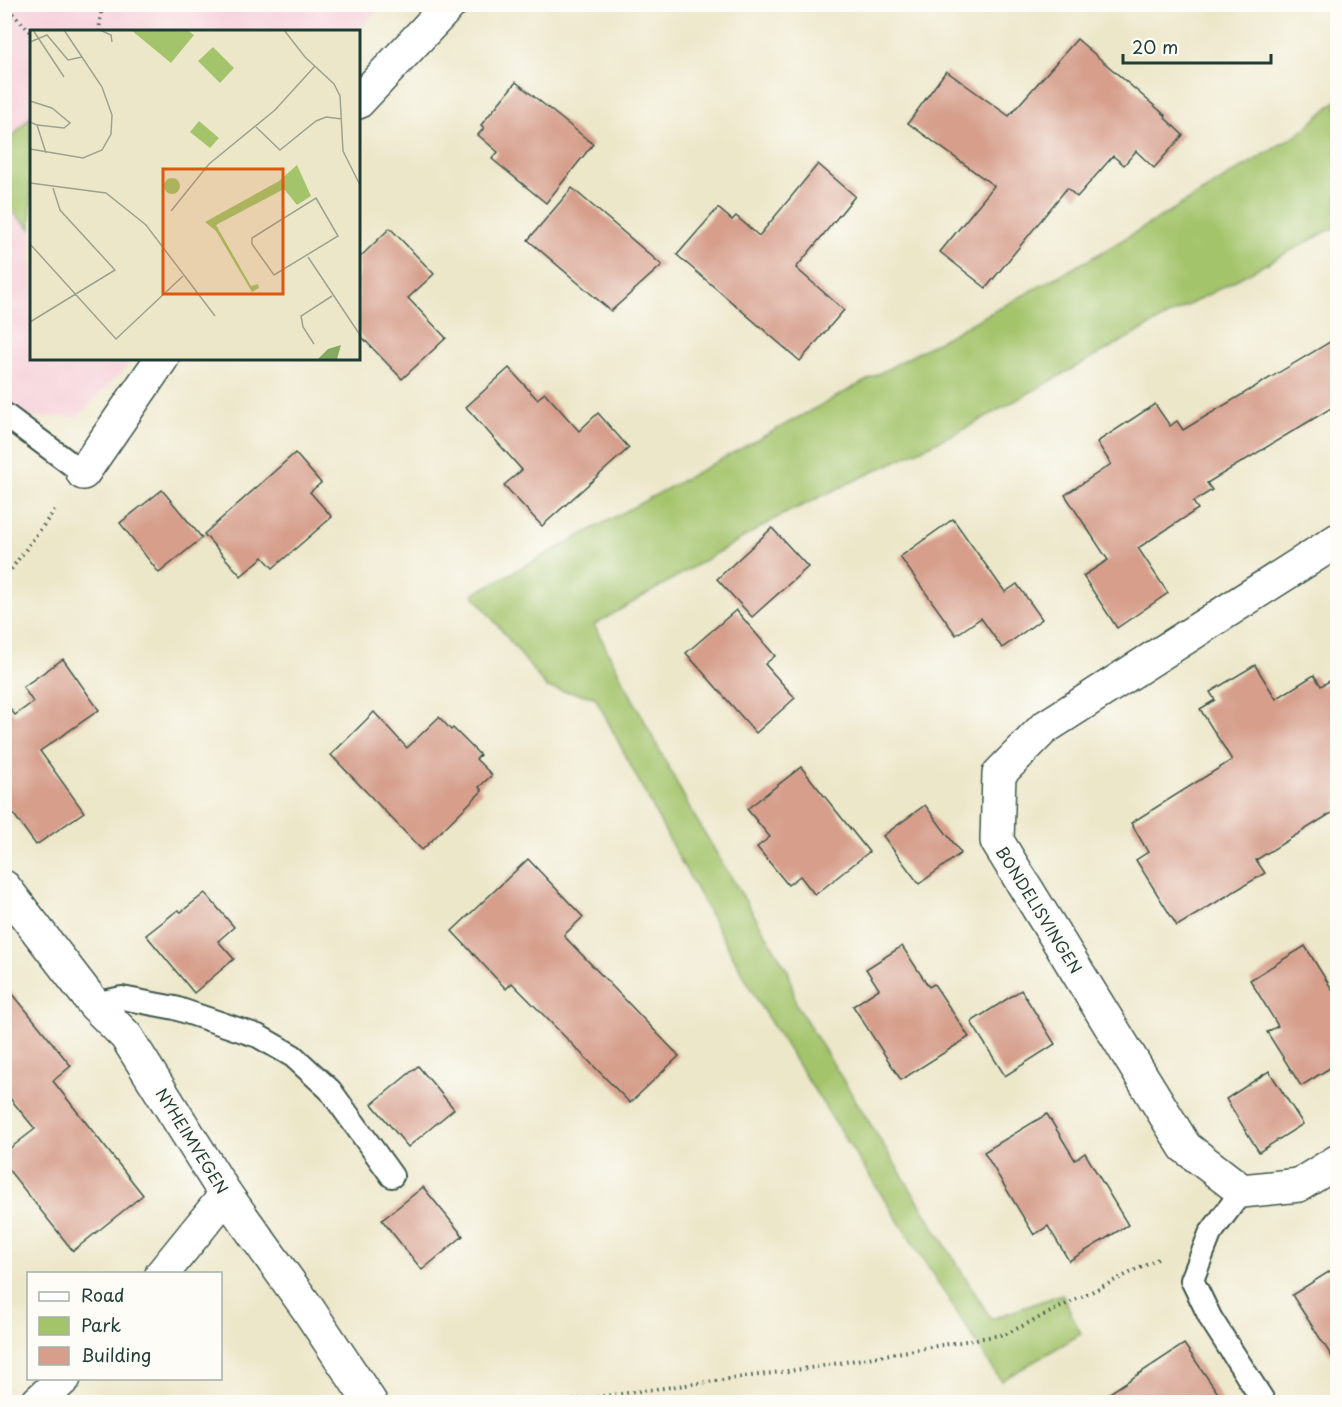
<svg xmlns="http://www.w3.org/2000/svg" width="1342" height="1407" font-family="'Playpen Sans',sans-serif">
<style>
.built{fill:#f6cfd9}
.green{fill:#a4c46c;stroke:#628050;stroke-width:1.5}
.building{fill:#d69e8b}
.lines{fill:none;stroke-linecap:round;stroke-linejoin:round}
.service-casing{stroke:#3e564a;stroke-width:26}
.minor-casing{stroke:#3e564a;stroke-width:36}
.path{stroke:#3e564a;stroke-width:4;stroke-dasharray:1.5 4.5;stroke-linecap:butt}
.service{stroke:#fff;stroke-width:22}
.minor{stroke:#fff;stroke-width:33}
.labels{text-anchor:middle;stroke-width:6;stroke-linejoin:round;paint-order:stroke}
.street-label{font-size:16px;fill:#1f3d34;stroke:#fdfcf7}
.inset-road{fill:none;stroke:#9ba38e;stroke-width:1.5}
.view{fill:#de580e;fill-opacity:0.15;stroke:#de580e;stroke-width:3}
.inset-edge{fill:none;stroke:#1f3d34;stroke-width:3}
</style>
<rect width="100%" height="100%" fill="#fdfcf7"/>
<filter id="ink" filterUnits="userSpaceOnUse"><feTurbulence type="fractalNoise" baseFrequency=".0167" numOctaves="2"/><feDisplacementMap in="SourceGraphic" scale="12" xChannelSelector="R" yChannelSelector="G"/><feConvolveMatrix kernelMatrix="1 2 1 2 8 2 1 2 1" color-interpolation-filters="sRGB"/></filter>
<filter id="wash" filterUnits="userSpaceOnUse"><feTurbulence type="fractalNoise" baseFrequency=".008" numOctaves="4" result="noise"/><feDisplacementMap in="SourceGraphic" scale="24" xChannelSelector="R" yChannelSelector="G"/><feGaussianBlur stdDeviation="1.35" result="paint"/><feColorMatrix in="noise" values="0 0 0 0 0 0 0 0 0 0 0 0 0 0 0 0 0 1.4 0 .05"/><feComposite in="paint" operator="in"/></filter>
<g filter="url(#wash)">
<rect width="100%" height="100%" fill="#ede7ca"/>
<polygon class="built" points="4,5 383,5 358,31 32,32 32,358 134,359 77,417 26,417 5,399"/>
<g class="green">
<polygon points="1337,100 1337,226 1151,325 968,427 780,516 594,625 693,814 789,973 796,1004 991,1319 1062,1294 1081,1334 1001,1381 761,1007 672,845 595,697 547,688 473,594 1101,253 1301,132"/>
<polygon points="31,116 31,229 4,204 5,145"/>
</g>
<g id="blocks">
<g class="building">
<polygon points="1077,39 1166,116 1165,118 1183,135 1154,168 1136,151 1124,165 1113,156 1077,197 1067,188 986,288 940,252 994,186 908,123 946,71 1009,116"/>
<polygon points="516,82 593,144 546,203 492,159 498,152 478,135 484,128 481,125"/>
<polygon points="818,164 855,196 796,268 844,310 800,361 677,255 718,208 732,220 736,216 759,236"/>
<polygon points="572,188 662,265 611,311 528,240"/>
<polygon points="390,228 434,274 408,298 446,338 402,379 358,333 358,259"/>
<polygon points="1338,337 1338,404 1207,483 1212,490 1193,502 1198,509 1138,548 1168,593 1117,628 1083,576 1108,560 1065,495 1111,464 1097,442 1155,404 1170,426 1177,421 1183,430"/>
<polygon points="509,368 537,399 545,393 579,431 598,413 629,448 542,526 504,485 522,470 466,407"/>
<polygon points="295,453 321,483 310,492 332,517 273,568 263,557 241,576 204,534"/>
<polygon points="162,490 202,538 159,573 120,523"/>
<polygon points="953,519 1005,592 1017,584 1042,619 1002,648 981,618 956,635 900,557"/>
<polygon points="772,528 808,567 752,617 717,579"/>
<polygon points="736,610 775,656 765,664 795,698 756,733 686,653"/>
<polygon points="63,659 99,710 40,751 84,812 36,845 4,801 4,701 15,715 33,702 23,687"/>
<polygon points="1255,665 1276,699 1314,675 1321,686 1338,676 1338,809 1256,860 1265,873 1177,926 1136,860 1148,852 1131,823 1232,760 1200,709 1215,700 1210,692"/>
<polygon points="374,712 407,748 439,717 451,730 453,728 480,755 476,759 492,775 479,787 482,791 422,850 331,755"/>
<polygon points="801,767 869,852 815,895 800,876 788,885 757,847 770,837 747,809"/>
<polygon points="925,805 961,853 919,884 883,836"/>
<polygon points="528,859 583,917 564,935 565,937 679,1056 630,1103 512,983 506,989 452,931"/>
<polygon points="205,893 234,927 218,941 234,959 194,993 146,935 178,910 181,912"/>
<polygon points="902,946 929,987 934,984 969,1037 901,1080 853,1006 879,989 866,969"/>
<polygon points="1305,946 1338,999 1338,1063 1301,1086 1267,1032 1278,1026 1250,980"/>
<polygon points="4,983 71,1066 53,1081 143,1195 73,1251 4,1164 4,1153 35,1129 4,1091"/>
<polygon points="1021,990 1055,1044 1005,1076 971,1022"/>
<polygon points="418,1066 454,1109 408,1147 372,1104"/>
<polygon points="1269,1071 1303,1124 1259,1152 1226,1099"/>
<polygon points="1047,1114 1075,1160 1085,1153 1128,1225 1069,1261 1048,1226 1034,1235 984,1152"/>
<polygon points="423,1187 463,1236 422,1270 382,1220"/>
<polygon points="1338,1266 1338,1366 1292,1295"/>
<polygon points="1184,1344 1224,1402 1096,1402"/>
</g>
</g>
</g>
<g filter="url(#ink)">
<use href="#blocks" fill-opacity="0" stroke="#3e564a" stroke-width="1.5"/>
<g class="lines">
<defs>
<g id="service">
<polyline points="4,414 83,473"/>
<polyline points="94,1004 122,998 175,1008 258,1036 293,1056 330,1090 392,1176"/>
<polyline points="1242,1191 1210,1234 1192,1280 1211,1319 1264,1402"/>
</g>
<g id="minor">
<polyline points="358,102 450,4"/>
<polyline points="83,473 162,358"/>
<polyline points="1338,540 1044,728 999,774 997,841 1185,1147 1242,1191 1299,1185 1338,1161"/>
<polyline points="4,887 94,1004 126,1036 226,1195 306,1306 370,1402"/>
<polyline points="162,1274 226,1195"/>
<polyline points="38,1402 64,1378"/>
</g>
</defs>
<use href="#service" class="service-casing"/>
<use href="#minor" class="minor-casing"/>
<g class="path">
<polyline points="4,5 32,33"/>
<polyline points="99,32 102,4"/>
<polyline points="4,579 57,507"/>
<polyline points="561,1402 810,1368 1006,1334 1158,1259"/>
</g>
<use href="#service" class="service"/>
<use href="#minor" class="minor"/>
</g>
</g>
<g class="labels">
<g class="street-label">
<text transform="translate(1039 910) rotate(58)" y="6">BONDELISVINGEN</text>
<text transform="translate(192 1141) rotate(58)" y="6">NYHEIMVEGEN</text>
</g>
</g>
<g transform="translate(30 30)">
<rect width="330" height="330" fill="#ede7ca"/>
<path d="M101 0H157L164 5 141 33ZM183 17 204 38 190 53 168 31ZM169 91 189 108 180 118 160 102ZM267 135 281 166 267 175 254 159 186 195 221 256 228 254 229 258 222 262 186 201 175 192 249 151ZM134 156a8 8 0 1 1 16 0a8 8 0 1 1-16 0Z" fill="#a4c46c"/>
<path d="M311 315 307 329 287 330 298 319Z" fill="#83aa60"/>
<path class="inset-road" d="M3 0 34 47M70 0 81 5 82 12M254 0 275 27 304 54 310 66 313 121 330 155M0 12 17 5 38 30 52 27M0 71 22 78 40 93 34 98 7 95M0 92 7 95 16 123M226 97 250 120 286 91 296 87 312 89M0 119 53 128 72 120 81 104 82 85 72 57 34 0M0 153 76 163 116 195 185 286M286 168 308 206 244 245 222 214V208ZM141 181 179 134 245 80 285 36M0 214 86 309 153 246M278 227 330 305M0 292 85 240 30 180 23 158M284 314 273 297 271 286 302 266"/>
<path class="view" d="M133 139H253V264H133Z"/>
<rect width="330" height="330" class="inset-edge"/>
</g>
<rect width="1342" height="1407" fill="none" stroke="#fdfcf7" stroke-width="24"/>
<rect x="27" y="1272" width="195" height="108" fill="#fdfcf7" stroke="#a4b0a9" stroke-width="1.5"/>
<rect x="39" y="1292" width="30" height="9" fill="#ffffff" stroke="#a4b0a9" stroke-width="1.5"/>
<text x="81" y="1302" font-size="18" fill="#1f3d34">Road</text>
<rect x="39" y="1317" width="30" height="18" fill="#a4c46c" stroke="#a4b0a9" stroke-width="1.5"/>
<text x="81" y="1332" font-size="18" fill="#1f3d34">Park</text>
<rect x="39" y="1347" width="30" height="18" fill="#d69e8b" stroke="#a4b0a9" stroke-width="1.5"/>
<text x="81" y="1362" font-size="18" fill="#1f3d34">Building</text>
<path d="M1123 54v9h148v-9" fill="none" stroke="#1f3d34" stroke-width="3"/>
<text x="1132" y="54" font-size="18" fill="#1f3d34" stroke="#fdfcf7" stroke-width="4.5" paint-order="stroke">20 m</text>
</svg>
